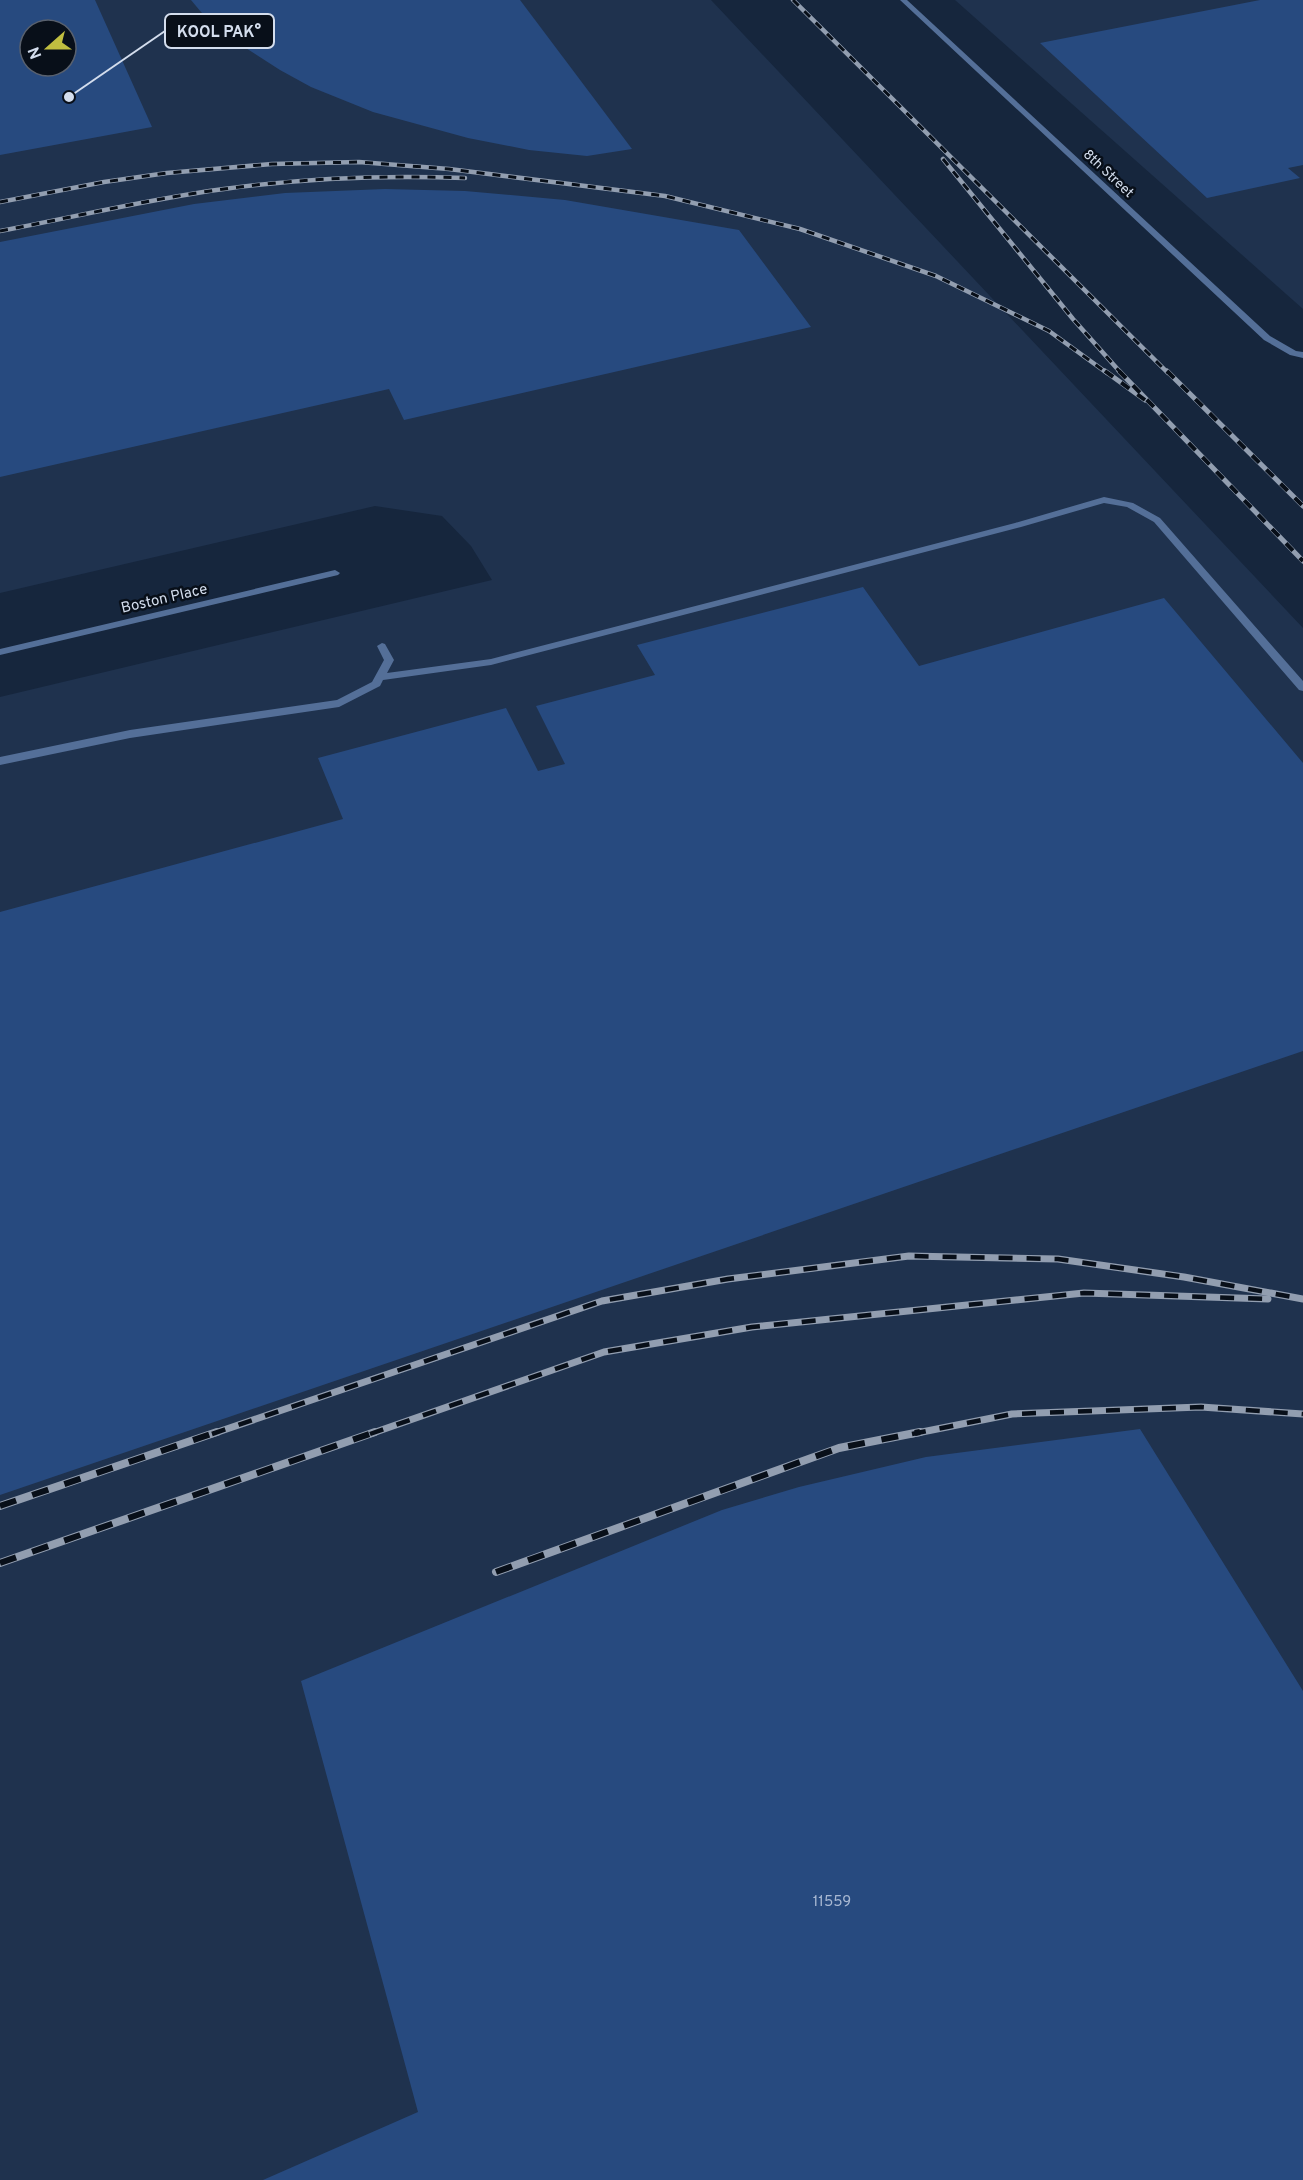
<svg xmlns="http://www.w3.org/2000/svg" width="1303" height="2180" font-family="Overpass,sans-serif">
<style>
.built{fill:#1f324e;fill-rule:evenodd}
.building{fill:#274a7f;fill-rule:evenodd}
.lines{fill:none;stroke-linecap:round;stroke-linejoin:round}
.service{fill:#546f98;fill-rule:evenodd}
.minor{fill:#546f98;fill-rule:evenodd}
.rail-far3-casing{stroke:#929eb0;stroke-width:4.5}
.rail-far2-casing{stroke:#929eb0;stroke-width:5}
.rail-far1-casing{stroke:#929eb0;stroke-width:7}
.rail-casing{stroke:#929eb0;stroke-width:8}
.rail-far3{stroke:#080f19;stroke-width:3;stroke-dasharray:8;stroke-linecap:butt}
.rail-far2{stroke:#080f19;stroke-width:4;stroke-dasharray:10;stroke-linecap:butt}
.rail-far1{stroke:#080f19;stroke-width:4.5;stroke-dasharray:14;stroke-linecap:butt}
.rail{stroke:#080f19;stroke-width:6;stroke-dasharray:17;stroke-linecap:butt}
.labels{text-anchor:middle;stroke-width:5;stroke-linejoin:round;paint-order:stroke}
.far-street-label{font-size:14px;fill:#d3dded;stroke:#080f19}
.street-label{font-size:15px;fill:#d3dded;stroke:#080f19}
.near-number-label{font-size:15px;fill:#a8b8d2}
.leader{fill:none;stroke:#d3dded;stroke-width:2}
.callout-dot{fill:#d3dded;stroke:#080f19;stroke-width:2}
.callout{fill:#080f19;stroke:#d3dded;stroke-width:2}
.callout-label{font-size:16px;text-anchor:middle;font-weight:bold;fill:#d3dded}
</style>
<rect width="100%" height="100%" fill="#16263d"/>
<g class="built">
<path d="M0 0H711L1303 628V2180H0V697L492 580 471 546 442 516 375 506 0 593ZM30 30H66V66H30Z"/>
<polygon points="955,0 1303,0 1303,309"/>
</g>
<g class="building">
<path d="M0 0H95L152 127 0 155ZM30 30H66V66H30Z"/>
<polygon points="191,0 520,0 632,149 587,156 529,150 468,138 373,112 311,87 280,70 241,45 201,12"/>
<polygon points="1260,0 1303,0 1303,165 1288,168 1300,178 1207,198 1040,43"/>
<polygon points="385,189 465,191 565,200 739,230 811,327 404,420 389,389 0,477 0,242 194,204 285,193"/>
<polygon points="863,587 919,666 1164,598 1303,763 1303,1051 0,1495 0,912 343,819 318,758 506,708 538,771 565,764 536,706 655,675 637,645"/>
<polygon points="1140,1429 1303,1691 1303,2180 263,2180 418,2112 301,1681 722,1510 799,1487 926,1457"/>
</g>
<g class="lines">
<polygon class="service" points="1104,497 1133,503 1160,518 1303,681 1303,691 1299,690 1154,522 1127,507 1104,503 1021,527 491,665 383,680 380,686 339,707 130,738 0,765 0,757 130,730 337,700 372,682 384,660 377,646 382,643 385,644 394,660 387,673 491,659 1015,523"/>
<g class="minor">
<polygon points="900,0 907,0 1270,336 1296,351 1303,352 1303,358 1290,355 1264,340"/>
<polygon points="335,570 340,573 338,575 0,655 0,649"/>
</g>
<defs>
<g id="rail-far3">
<polyline points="793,0 1168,373"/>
<polyline points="943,159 1073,319 1121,373"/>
<polyline points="0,202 104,182 167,173 272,164 359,162 449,169 665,196 800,229 936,276 1049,331 1107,373"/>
<path d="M0 231C75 217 149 199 224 189 304 178 384 175 465 178"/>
</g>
<g id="rail-far2">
<polyline points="1105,371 1145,400"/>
<polyline points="1119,371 1303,561"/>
<polyline points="1167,371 1303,506"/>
</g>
<g id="rail-far1">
<polyline points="212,1434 602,1301 728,1279 909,1256 1058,1259 1184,1277 1303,1299"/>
<polyline points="370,1434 604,1352 752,1327 1084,1293 1268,1299"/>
<polyline points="912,1434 1012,1414 1201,1407 1303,1414"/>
</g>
<g id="rail">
<polyline points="0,1506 217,1432"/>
<polyline points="0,1563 375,1432"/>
<polyline points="496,1572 839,1448 920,1432"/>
</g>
</defs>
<use href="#rail-far3" class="rail-far3-casing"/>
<use href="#rail-far2" class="rail-far2-casing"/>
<use href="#rail-far1" class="rail-far1-casing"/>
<use href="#rail" class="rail-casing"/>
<use href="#rail-far3" class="rail-far3"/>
<use href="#rail-far2" class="rail-far2"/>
<use href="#rail-far1" class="rail-far1"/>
<use href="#rail" class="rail"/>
</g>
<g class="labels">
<g class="far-street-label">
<text transform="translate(1109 173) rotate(43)" y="5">8th Street</text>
</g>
<g class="street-label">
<text transform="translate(164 598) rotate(-13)" y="5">Boston Place</text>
</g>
<g class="near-number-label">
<text x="832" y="1906">11559</text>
</g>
</g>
<path class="leader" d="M69 97L165 31"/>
<circle class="callout-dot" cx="69" cy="97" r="6"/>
<rect class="callout" x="165" y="14" width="109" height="34" rx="6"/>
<g class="callout-label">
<text x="219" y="37">KOOL PAK°</text>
</g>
<g transform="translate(48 48) rotate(249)"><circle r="28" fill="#080f19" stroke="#59616e" stroke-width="1.5"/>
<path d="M0-4.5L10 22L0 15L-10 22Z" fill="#c0be40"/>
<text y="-9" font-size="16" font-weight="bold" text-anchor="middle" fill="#d3dded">N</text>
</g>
</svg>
